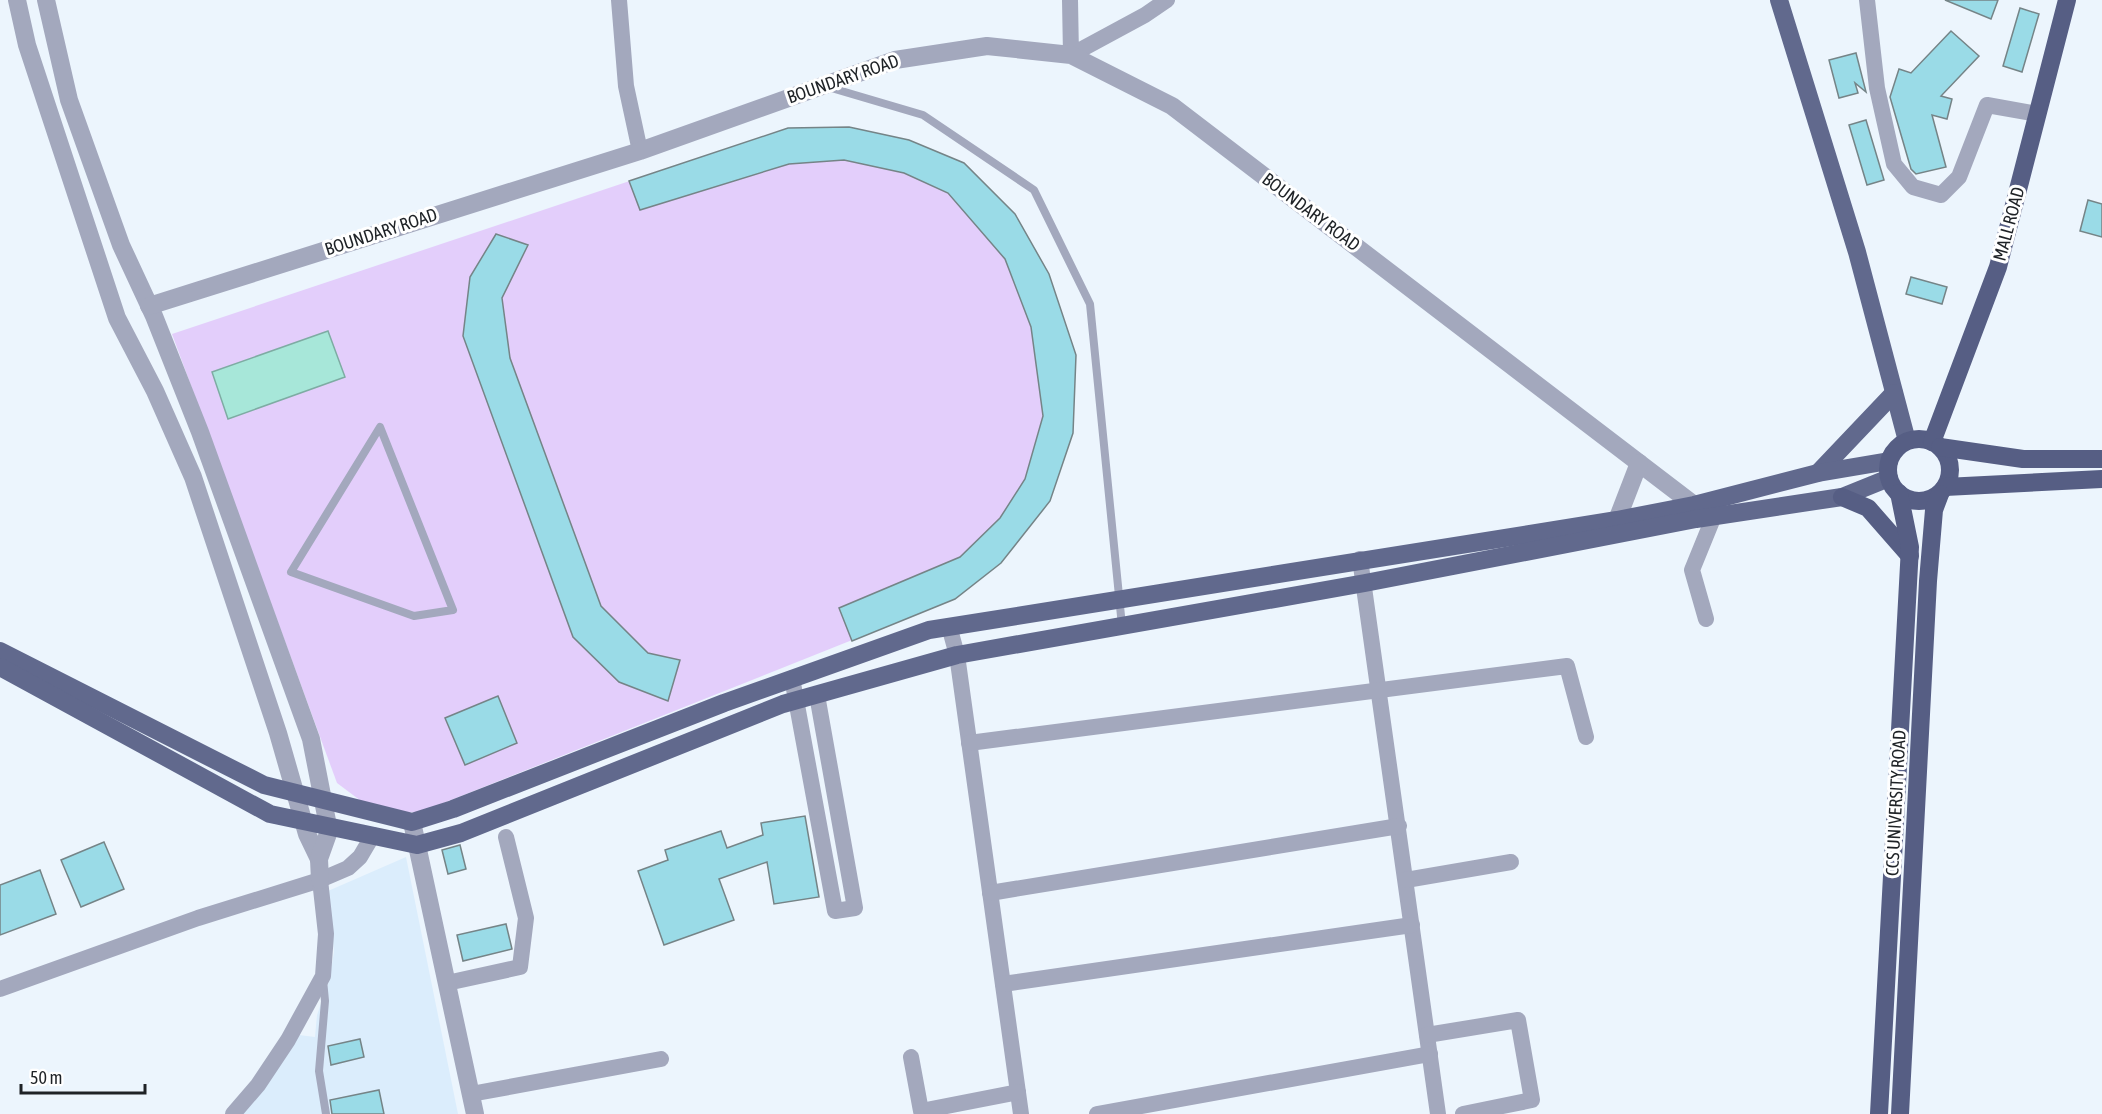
<svg xmlns="http://www.w3.org/2000/svg" width="2102" height="1114" font-family="'Asap Condensed',sans-serif">
<style>
.built{fill:#dbedfc}
.green{fill:#e3cefb}
.water{fill:#a7e7d9;stroke:#7eaca3;stroke-width:1.5}
.building{fill:#9adbe7;stroke:#758487;stroke-width:1.5}
.lines{fill:none;stroke-linecap:round;stroke-linejoin:round}
.service{stroke:#a3a8bd;stroke-width:8}
.minor{stroke:#a3a8bd;stroke-width:16}
.tertiary{stroke:#a3a8bd;stroke-width:18}
.primary{stroke:#61698d;stroke-width:18}
.trunk{stroke:#565e84;stroke-width:18}
.labels{text-anchor:middle;stroke-width:6;stroke-linejoin:round;paint-order:stroke}
.street-label{font-size:18px;fill:#1e2226;stroke:#fff}
</style>
<rect width="100%" height="100%" fill="#ecf5fd"/>
<polygon class="built" points="406,857 458,1114 240,1114 299,1035 315,1037 317,1015 329,981 334,952 328,891"/>
<polygon class="green" points="849,127 909,140 964,163 1015,214 1049,274 1076,355 1073,433 1050,501 955,599 421,812 377,813 337,783 172,334 788,128"/>
<polygon class="water" points="328,331 345,377 228,419 212,372"/>
<g class="building">
<polygon points="1945,0 1998,0 1991,19"/>
<polygon points="2020,8 2039,14 2022,72 2003,66"/>
<polygon points="1951,31 1979,56 1941,96 1952,99 1947,119 1932,115 1946,167 1916,174 1911,169 1890,97 1899,69 1911,73"/>
<polygon points="1856,53 1866,92 1855,83 1858,93 1839,98 1829,60"/>
<polygon points="1866,120 1884,180 1867,185 1849,125"/>
<polygon points="849,127 909,140 964,163 1015,214 1049,274 1076,355 1073,433 1050,501 1001,563 955,599 852,641 839,608 960,557 1000,518 1025,479 1043,416 1031,327 1005,259 948,193 904,173 844,160 789,164 640,210 629,181 788,128"/>
<polygon points="2088,200 2102,204 2102,237 2080,231"/>
<polygon points="496,234 528,245 502,298 510,358 601,606 648,653 680,660 668,701 619,682 573,637 463,336 470,277"/>
<polygon points="1911,277 1947,287 1942,304 1906,294"/>
<polygon points="498,696 517,743 465,765 445,718"/>
<polygon points="805,816 819,897 774,904 767,862 719,879 734,920 664,945 638,871 668,860 665,850 721,831 727,848 763,835 761,823"/>
<polygon points="104,842 124,889 81,907 61,860"/>
<polygon points="460,845 466,869 448,874 442,850"/>
<polygon points="40,870 56,914 0,935 0,885"/>
<polygon points="506,924 512,949 463,961 457,935"/>
<polygon points="360,1039 364,1057 331,1065 328,1046"/>
<polygon points="379,1090 384,1114 332,1114 330,1100"/>
</g>
<g class="lines">
<g class="service">
<polyline points="828,87 923,115 1034,190 1090,304 1122,626"/>
<polygon points="380,427 453,610 414,616 291,572"/>
<polyline points="323,980 325,1001 319,1071 326,1114"/>
</g>
<g class="minor">
<polyline points="619,0 626,86 640,151"/>
<polyline points="1070,0 1071,55 1145,15 1167,0"/>
<polyline points="1867,0 1877,88 1894,164 1913,187 1941,195 1959,177 1987,105 2038,114"/>
<polyline points="1360,559 1438,1114"/>
<polyline points="1706,619 1692,570 1714,516"/>
<polyline points="949,626 957,655 1021,1114"/>
<polyline points="792,678 835,911 855,908 817,695"/>
<polyline points="969,743 1567,666 1586,737"/>
<polyline points="1406,880 1511,862"/>
<polyline points="990,893 1399,826"/>
<polyline points="447,983 520,967 526,918 506,837"/>
<polyline points="1003,984 1412,925"/>
<polyline points="0,989 198,918 320,880 348,868 360,857 373,835"/>
<polyline points="1427,1035 1518,1020 1532,1100 1463,1114"/>
<polyline points="911,1057 921,1111 1018,1092"/>
<polyline points="471,1094 661,1059"/>
<polyline points="233,1114 258,1085 288,1040 323,976 326,934 320,880"/>
<polyline points="1097,1114 1430,1054"/>
</g>
<g class="tertiary">
<polyline points="17,0 27,45 117,318 155,391 193,477 278,733 307,834 319,859"/>
<polyline points="46,0 69,100 121,245 154,316 200,432 311,739 329,831 319,859 320,880"/>
<polyline points="149,306 640,151 895,60 987,46 1071,55 1172,106 1694,505 1696,516"/>
<polyline points="1619,532 1617,520 1639,463"/>
<polyline points="412,822 475,1114"/>
</g>
<g class="primary">
<polyline points="1779,0 1857,252 1907,441"/>
<polyline points="1818,473 1894,393"/>
<polyline points="0,651 264,785 412,822 453,809 724,703 929,630 1617,520 1694,505 1818,473 1889,461"/>
<polyline points="0,667 270,814 417,845 461,833 783,704 957,655 1365,583 1696,519 1842,497 1889,478"/>
</g>
<g class="trunk">
<circle cx="1919" cy="470" r="31"/>
<polyline points="1932,442 1998,267 2067,0"/>
<polyline points="1940,447 2023,459 2102,459"/>
<polyline points="1945,487 2102,479"/>
<polyline points="1842,497 1868,508 1910,556"/>
<polyline points="1879,1114 1910,547 1899,493"/>
<polyline points="1900,1114 1928,581 1934,510 1940,494"/>
</g>
</g>
<g class="labels">
<g class="street-label">
<text transform="translate(843 79) rotate(-19)" y="6">BOUNDARY ROAD</text>
<text transform="translate(1311 212) rotate(37)" y="6">BOUNDARY ROAD</text>
<text transform="translate(2009 224) rotate(-75)" y="6">MALL ROAD</text>
<text transform="translate(381 232) rotate(-18)" y="6">BOUNDARY ROAD</text>
<text transform="translate(1896 803) rotate(-87)" y="6">CCS UNIVERSITY ROAD</text>
</g>
</g>
<path d="M21 1084v9h124v-9" fill="none" stroke="#1e2226" stroke-width="3"/>
<text x="30" y="1084" font-size="18" fill="#1e2226" stroke="#ffffff" stroke-width="4.5" paint-order="stroke">50 m</text>
</svg>
